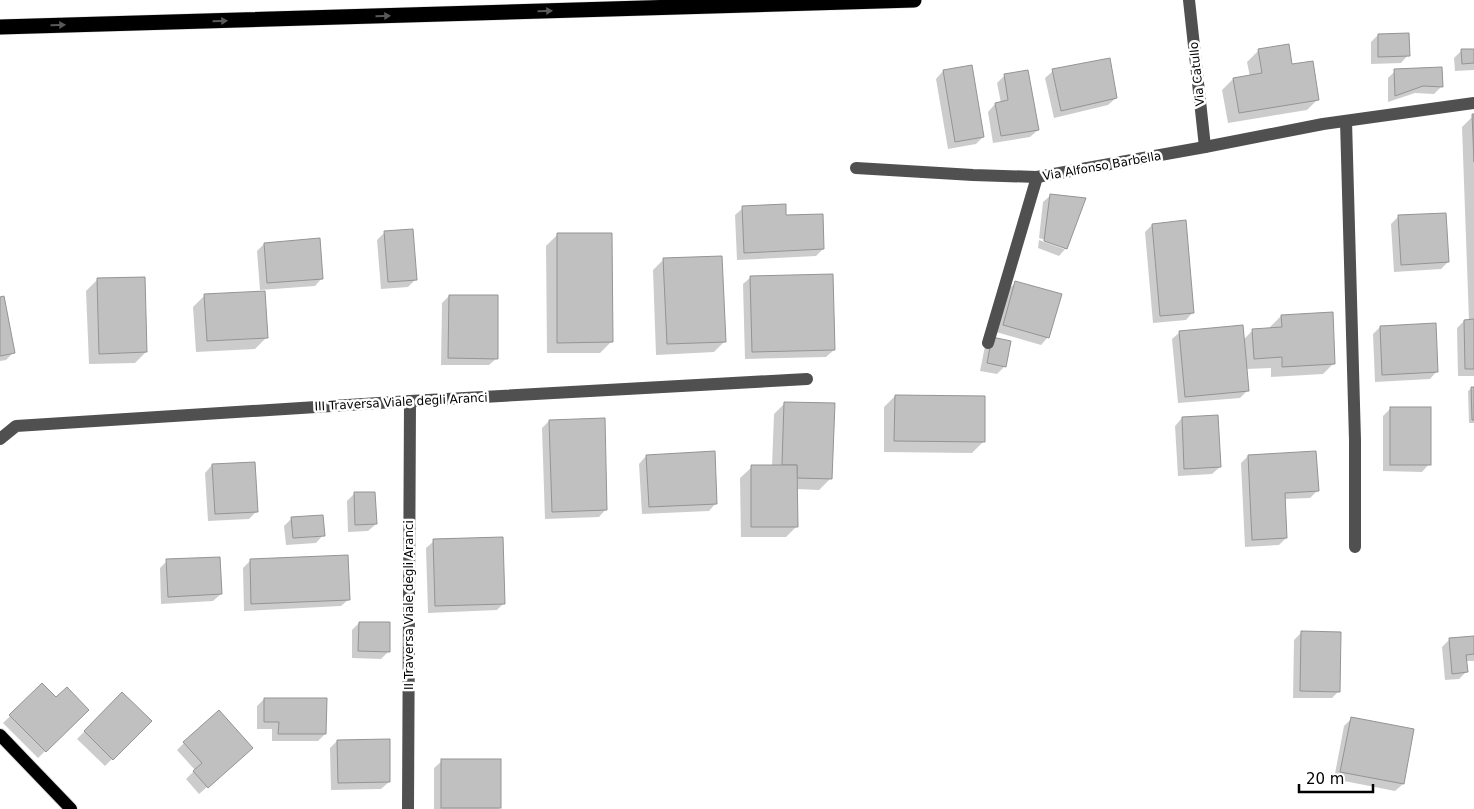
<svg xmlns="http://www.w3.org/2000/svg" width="1474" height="809" font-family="'DejaVu Sans',sans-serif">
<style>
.shadow{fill:#0003}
.building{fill:#c0c0c0;stroke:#949494}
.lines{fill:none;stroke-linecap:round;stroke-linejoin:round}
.major-casing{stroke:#dbdbdb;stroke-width:14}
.highway-casing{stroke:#dbdbdb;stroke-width:16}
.minor{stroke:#505050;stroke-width:12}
.major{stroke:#000;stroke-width:12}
.highway{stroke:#000;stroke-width:15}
.oneway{fill:#595959}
.labels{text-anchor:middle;stroke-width:5;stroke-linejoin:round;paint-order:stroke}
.street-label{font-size:12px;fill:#000;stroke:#fff}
</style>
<rect width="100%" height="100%" fill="#fff"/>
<g class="shadow">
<polygon points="1378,35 1408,55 1401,63 1371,64 1371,42"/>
<polygon points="1288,46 1291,66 1318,99 1307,110 1228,123 1222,90 1233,79 1250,77 1247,62 1258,51"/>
<polygon points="1462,50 1474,50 1474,70 1455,71 1454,58"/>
<polygon points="943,71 983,137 976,144 948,149 936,79"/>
<polygon points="1053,71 1116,98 1108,105 1054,118 1045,78"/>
<polygon points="1395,71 1441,87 1434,94 1415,93 1388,102 1388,78"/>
<polygon points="1005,75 1038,130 1030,137 993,143 988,112 995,104 1001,103 997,83"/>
<polygon points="1473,116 1474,116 1474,376 1458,376 1457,328 1464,321 1469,321 1462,127"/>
<polygon points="1051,195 1066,248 1059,256 1038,248 1039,240 1064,249 1064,246 1039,238 1043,202"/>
<polygon points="743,208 785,217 823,249 816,256 737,260 735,215"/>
<polygon points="1398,217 1448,262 1441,269 1394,272 1391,224"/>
<polygon points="1152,225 1193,312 1186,320 1153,323 1145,232"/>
<polygon points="384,233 415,280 408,287 381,289 377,240"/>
<polygon points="557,235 611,342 600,353 547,353 546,246"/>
<polygon points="264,244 322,278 315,286 260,290 257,251"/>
<polygon points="664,259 725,341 714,352 656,355 653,270"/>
<polygon points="751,277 834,350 826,357 745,359 743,284"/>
<polygon points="97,280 146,352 135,363 89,364 86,291"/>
<polygon points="1016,282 1048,337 1041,345 996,332 1008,290"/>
<polygon points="204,296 266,338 255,349 196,352 193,307"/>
<polygon points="449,296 497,358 489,365 441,365 442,303"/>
<polygon points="0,298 14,352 6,360 0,361"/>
<polygon points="1281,316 1334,363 1323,374 1271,377 1271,368 1246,369 1248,390 1240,398 1178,403 1172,339 1180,332 1243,340 1253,330 1270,329 1270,327"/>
<polygon points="1380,327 1437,371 1430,379 1375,382 1373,334"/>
<polygon points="993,338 1004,367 997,374 980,371 985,346"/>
<polygon points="1472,388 1474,388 1474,423 1469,423 1468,391"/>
<polygon points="895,396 983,442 972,453 884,452 884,407"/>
<polygon points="785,403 830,479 819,490 796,489 797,526 786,537 741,537 740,478 752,467 772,466 774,414"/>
<polygon points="1391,408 1429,464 1422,472 1383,471 1383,416"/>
<polygon points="1182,418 1220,467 1212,474 1178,476 1175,426"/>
<polygon points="549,421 606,509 599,517 545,519 542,428"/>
<polygon points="646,456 716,503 709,511 642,514 639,464"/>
<polygon points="1248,456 1317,491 1310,498 1284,499 1286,538 1279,545 1245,547 1241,463"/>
<polygon points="212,465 257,511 249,519 208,521 205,473"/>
<polygon points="354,494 376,524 368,531 348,532 347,501"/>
<polygon points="292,518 323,535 316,543 286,545 284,526"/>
<polygon points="434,541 504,603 497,610 428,613 426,548"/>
<polygon points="167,561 221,594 213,601 161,604 160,568"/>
<polygon points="250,561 349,599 341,606 244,611 243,568"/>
<polygon points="359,623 389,651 381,659 352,658 352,630"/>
<polygon points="1301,633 1339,691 1332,698 1293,698 1294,640"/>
<polygon points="1474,638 1474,661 1466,661 1466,672 1459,679 1445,680 1442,647 1449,640"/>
<polygon points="42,685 56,699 87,710 38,758 3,723"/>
<polygon points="122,693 150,721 105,766 77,739"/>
<polygon points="264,699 325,734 318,741 272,741 272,729 257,729 257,706"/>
<polygon points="1351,719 1413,730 1403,784 1395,791 1334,779 1344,726"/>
<polygon points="337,741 389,782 381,789 331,790 330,748"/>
<polygon points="184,743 244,755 199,794 186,779 195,770 177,750"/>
<polygon points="442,761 500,808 498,809 434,809 434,768"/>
</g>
<g class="building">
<polygon points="1409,33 1410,56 1378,57 1378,34"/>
<polygon points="1289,44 1292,64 1313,61 1319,100 1239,113 1233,78 1262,73 1258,49"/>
<polygon points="1461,49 1474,49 1474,63 1462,64"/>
<polygon points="1110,58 1117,98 1061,111 1052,69"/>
<polygon points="972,65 984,137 955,142 943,70"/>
<polygon points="1442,67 1443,87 1423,86 1395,96 1394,69"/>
<polygon points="1028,70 1039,130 1001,136 995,103 1008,100 1004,74"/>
<polygon points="1472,114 1474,114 1474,162"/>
<polygon points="1050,194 1086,198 1067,249 1044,241"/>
<polygon points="786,204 786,215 823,214 824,249 744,253 742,206"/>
<polygon points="1446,213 1449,262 1401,265 1398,215"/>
<polygon points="1186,220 1194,313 1160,316 1152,224"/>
<polygon points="413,229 417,280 388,282 384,231"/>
<polygon points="557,233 612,233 613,342 557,343"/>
<polygon points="320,238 323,279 267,283 264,243"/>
<polygon points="722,256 726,342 667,344 663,258"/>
<polygon points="833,274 835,350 752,352 750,276"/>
<polygon points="145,277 147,352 99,354 97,278"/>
<polygon points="1015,281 1062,294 1049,338 1003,325"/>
<polygon points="265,291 268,338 207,341 204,294"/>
<polygon points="449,295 498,295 498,359 448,358"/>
<polygon points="4,296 15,353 0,356 0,297"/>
<polygon points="1333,312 1335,364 1282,367 1282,357 1254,359 1252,329 1282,327 1281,315"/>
<polygon points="1474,319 1474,369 1465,369 1464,320"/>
<polygon points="1436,323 1438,372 1382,375 1380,326"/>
<polygon points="1243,325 1249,391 1185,397 1179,331"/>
<polygon points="992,337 1011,341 1006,367 987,363"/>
<polygon points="1471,387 1474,387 1474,420 1472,420"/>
<polygon points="895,395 985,396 985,442 894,441"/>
<polygon points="784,402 835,403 832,479 797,478 797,465 782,465"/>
<rect x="1390" y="407" width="41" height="58"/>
<polygon points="1218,415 1221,467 1184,469 1182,417"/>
<polygon points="605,418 607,510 552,512 549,420"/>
<polygon points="715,451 717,504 649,507 646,455"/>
<polygon points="1316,451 1319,491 1285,493 1287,538 1252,540 1248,455"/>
<polygon points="255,462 258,512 215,514 212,464"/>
<polygon points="751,465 797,465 798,527 751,527"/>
<polygon points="354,492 375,492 377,524 355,525"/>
<polygon points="323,515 325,536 293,538 291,517"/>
<polygon points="503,537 505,604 435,606 433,539"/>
<polygon points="348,555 350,600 251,604 250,559"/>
<polygon points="220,557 222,594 168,597 166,559"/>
<polygon points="359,622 390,622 390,652 358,651"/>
<polygon points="1301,631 1341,632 1340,692 1300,691"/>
<polygon points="1474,636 1474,654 1466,655 1468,672 1452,674 1449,638"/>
<polygon points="42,683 56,697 67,687 89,710 46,752 9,715"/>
<polygon points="122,692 152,721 113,760 84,731"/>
<polygon points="264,698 327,698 326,734 278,734 279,722 264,722"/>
<polygon points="219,710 253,748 208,788 193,771 202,763 183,742"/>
<polygon points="1351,717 1414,729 1404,784 1340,772"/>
<polygon points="390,739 390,782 338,783 337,740"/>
<rect x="441" y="759" width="60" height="49"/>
</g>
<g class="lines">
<defs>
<polyline id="major" points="0,735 71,809"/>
<polyline id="highway" points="0,27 914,0"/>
</defs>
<use href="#major" class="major-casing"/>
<use href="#highway" class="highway-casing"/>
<g class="minor">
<polyline points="1189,0 1205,147"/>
<polyline points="1346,121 1355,440 1355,547"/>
<polyline points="856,168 973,175 1037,177 1205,147 1323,124 1474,103"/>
<polyline points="988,343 1037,177"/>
<polyline points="0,439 16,426 410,401 807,379"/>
<polyline points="408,809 410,401"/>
</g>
<use href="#major" class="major"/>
<use href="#highway" class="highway"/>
</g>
<defs><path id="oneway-solid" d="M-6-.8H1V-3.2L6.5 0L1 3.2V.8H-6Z" transform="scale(1.25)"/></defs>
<g class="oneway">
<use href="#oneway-solid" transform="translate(545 11) rotate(-2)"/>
<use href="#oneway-solid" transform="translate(383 16) rotate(-2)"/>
<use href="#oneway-solid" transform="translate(220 21) rotate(-2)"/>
<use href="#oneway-solid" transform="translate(58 25) rotate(-2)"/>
</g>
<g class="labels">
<g class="street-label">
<text transform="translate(1197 74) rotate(-96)" y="4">Via Catullo</text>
<text transform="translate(1102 166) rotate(-10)" y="4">Via Alfonso Barbella</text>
<text transform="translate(401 402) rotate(-3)" y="4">III Traversa Viale degli Aranci</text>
<text transform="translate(409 605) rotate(-90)" y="4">II Traversa Viale degli Aranci</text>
</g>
</g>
<path d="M1299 784v8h74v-8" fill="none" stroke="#000000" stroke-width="2.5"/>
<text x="1306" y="784" font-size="15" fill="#000000" stroke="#ffffff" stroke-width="4" paint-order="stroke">20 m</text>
</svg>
